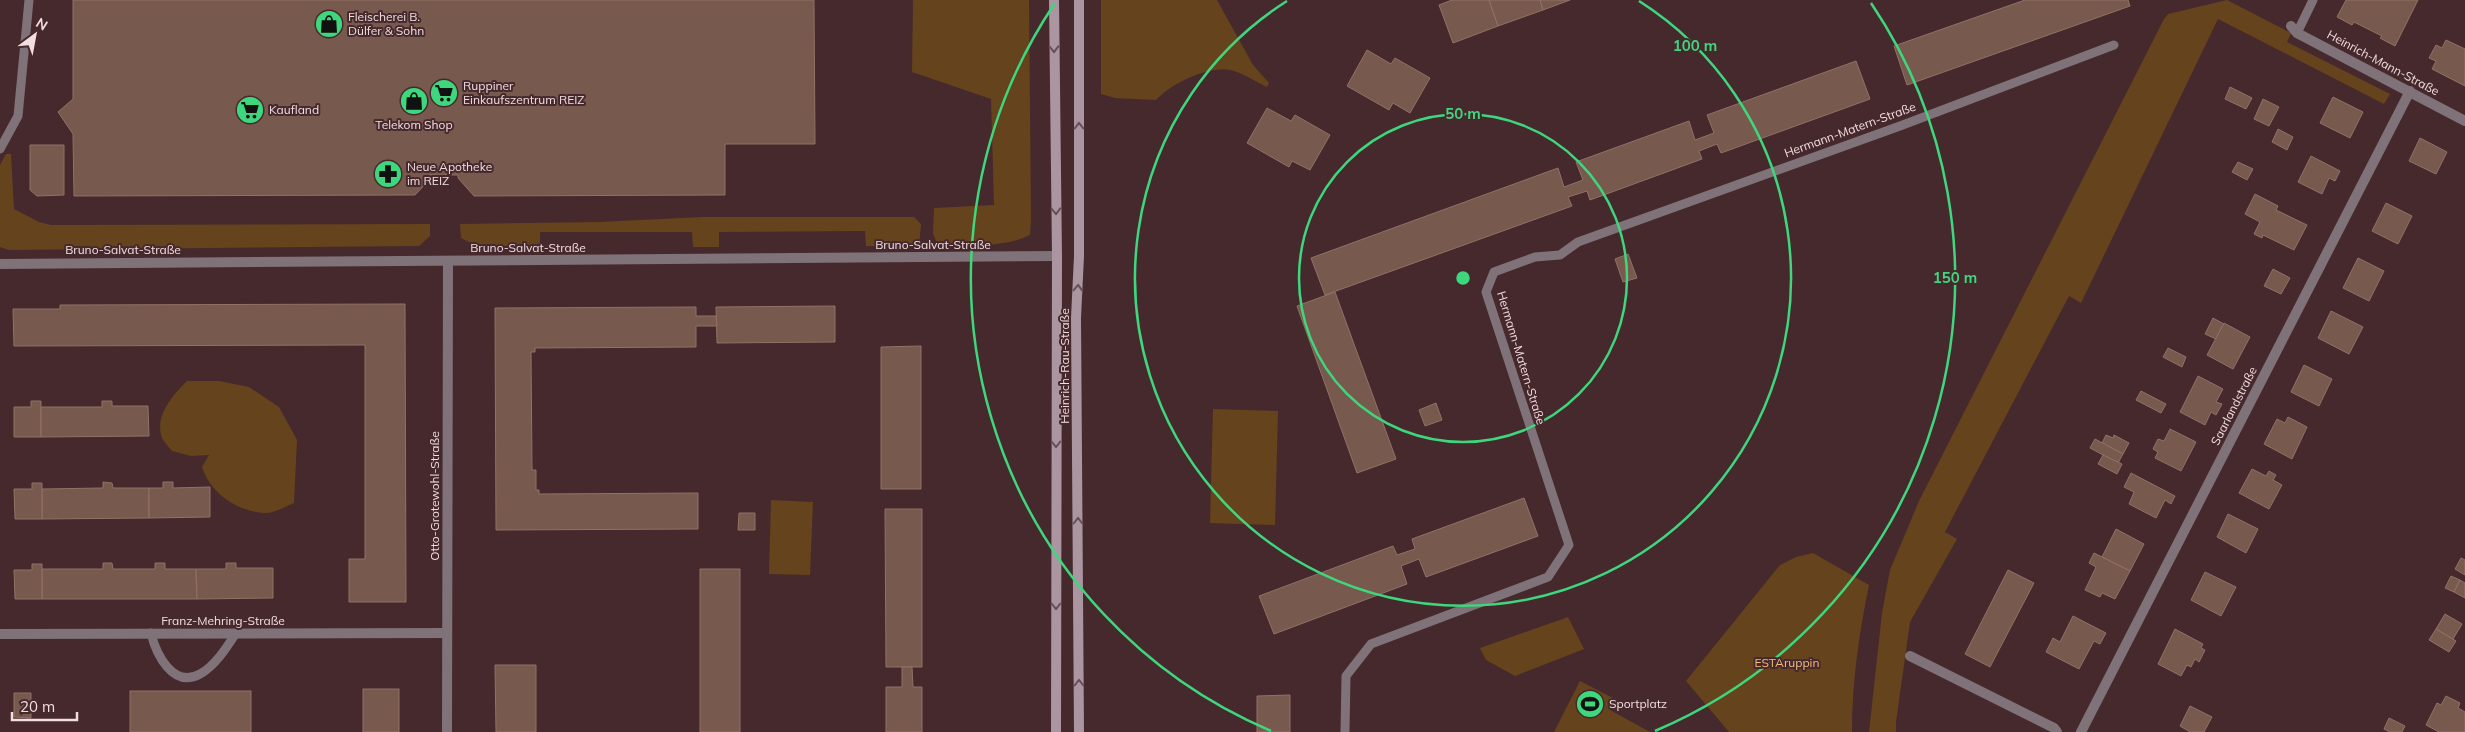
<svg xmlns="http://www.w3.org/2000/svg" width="2465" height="732" font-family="Mulish,sans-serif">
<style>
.green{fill:#65431c}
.building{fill:#78594e;stroke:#927166}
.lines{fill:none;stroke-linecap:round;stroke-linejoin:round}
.service{stroke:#7f7279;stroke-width:9}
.minor{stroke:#7f7279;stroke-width:10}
.secondary{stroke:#aa95a1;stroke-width:10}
.oneway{stroke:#694f56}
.ring{fill:none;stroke:#3ed77d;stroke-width:2.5}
.labels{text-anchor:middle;stroke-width:4;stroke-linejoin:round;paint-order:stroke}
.poi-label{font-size:12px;fill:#f2dee0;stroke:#46292d;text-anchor:start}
.street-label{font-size:12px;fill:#f2dee0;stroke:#46292d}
.park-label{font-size:12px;fill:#f4bb7d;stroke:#46292d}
.centre{fill:#3ed77d;stroke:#46292d;stroke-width:2.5}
.ring-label{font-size:15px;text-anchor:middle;font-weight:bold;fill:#3ed77d;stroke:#46292d;stroke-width:4;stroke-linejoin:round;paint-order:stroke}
</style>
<rect width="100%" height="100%" fill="#46292d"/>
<g class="green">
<path d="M913 0H1029L1031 221 1030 235C1003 248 968 245 938 247L933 233 934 208 994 205 991 99 912 72Z"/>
<path d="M1101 0H1217L1253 65 1269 83 1267 87C1256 82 1243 73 1231 70 1209 65 1170 84 1156 100L1115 98 1101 94Z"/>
<polygon points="2227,0 2291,33 2287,42 2390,94 2384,104 2218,19 2081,303 2069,296 1945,532 1957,539 1910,622 1896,722 1896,732 1869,732 1882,613 1890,570 1919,501 2164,19 2168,14"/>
<polygon points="6,154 11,154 14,209 39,222 51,225 430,224 430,236 419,246 9,250 0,247 0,165"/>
<polygon points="702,217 914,217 921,224 919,246 866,246 865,231 719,232 719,247 693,247 692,232 540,232 540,247 477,246 461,238 460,224 599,222"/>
<path d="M187 381H219L249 387 279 407 297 440 294 503C286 506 273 514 264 513 237 511 210 493 202 467L209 455 191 456 172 451C169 447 164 442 162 438 154 416 173 395 187 381Z"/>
<polygon points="1213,409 1278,411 1275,525 1210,523"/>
<polygon points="771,500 813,502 810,575 769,574"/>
<path d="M1813 553 1869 585C1859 634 1852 682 1852 732H1729L1686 681 1780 565 1796 557Z"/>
<polygon points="1568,617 1584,649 1515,676 1486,660 1480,648"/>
<polygon points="1580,681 1615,699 1610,710 1650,732 1554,732"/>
</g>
<g class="building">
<polygon points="73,0 814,0 815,144 725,144 725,195 474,196 458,178 458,175 430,175 430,179 415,195 74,196 73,134 58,112 73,99"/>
<polygon points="1452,0 1489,0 1498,26 1453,43 1439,5"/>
<polygon points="1489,0 1540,0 1543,10 1498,26"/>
<polygon points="1540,0 1570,0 1543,10"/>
<polygon points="2025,0 2128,0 2130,6 1907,85 1894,46"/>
<polygon points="2346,0 2418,0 2395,46 2380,38 2382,36 2354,22 2352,25 2337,17"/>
<polygon points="2446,40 2465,49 2465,86 2432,69 2436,61 2429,58 2436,45 2442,48"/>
<polygon points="1367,50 1391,64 1395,58 1430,78 1410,113 1393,103 1389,110 1347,86"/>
<polygon points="1856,61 1870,99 1721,153 1717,144 1699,151 1702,159 1590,200 1587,191 1568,197 1572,206 1325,295 1311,258 1558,168 1564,187 1583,180 1576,162 1689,121 1695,140 1714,133 1707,115"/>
<polygon points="2230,87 2252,98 2246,109 2225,99"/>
<polygon points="2333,97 2363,112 2350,138 2320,123"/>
<polygon points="2263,99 2279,107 2269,126 2254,119"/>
<polygon points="1267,108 1291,121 1295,115 1330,135 1310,170 1292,161 1289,167 1247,143"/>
<polygon points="2278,129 2293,137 2287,150 2272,142"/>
<polygon points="2420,138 2447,152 2436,174 2409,161"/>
<polygon points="30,145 64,145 64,195 37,196 30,190"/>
<polygon points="2311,156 2340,171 2335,181 2329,178 2322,194 2298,182"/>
<polygon points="2238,162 2253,169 2247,180 2232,172"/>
<polygon points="2255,194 2278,206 2276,210 2307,225 2294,250 2263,235 2262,238 2254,234 2260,222 2245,214"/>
<polygon points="2386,203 2412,216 2398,244 2372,231"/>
<polygon points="1628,254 1637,278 1623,282 1615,259"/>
<polygon points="2358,258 2384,271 2369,301 2343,288"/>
<polygon points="2273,269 2290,278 2281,294 2264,286"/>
<polygon points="1335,292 1396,459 1357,473 1297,306"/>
<polygon points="405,304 406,602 349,602 349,559 365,559 365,345 14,346 13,309 60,309 60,305"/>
<polygon points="835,306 835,342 717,343 716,307"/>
<polygon points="696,307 696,316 716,316 717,326 696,326 696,347 535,348 535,352 531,352 532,470 536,470 536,490 539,490 539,494 698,493 698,529 496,530 495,308"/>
<polygon points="2331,311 2363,327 2349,354 2318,338"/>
<polygon points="2213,318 2224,324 2216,339 2205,334"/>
<polygon points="2224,323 2250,337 2233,369 2207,355"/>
<polygon points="921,346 921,489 881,489 881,347"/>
<polygon points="2168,348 2186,357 2182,367 2163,357"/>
<polygon points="2304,365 2332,379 2319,406 2291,392"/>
<polygon points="2198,376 2223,389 2216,402 2222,404 2216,415 2211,412 2205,425 2180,412"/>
<polygon points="2141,391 2166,404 2161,413 2136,400"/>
<polygon points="31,401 41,401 41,437 14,437 14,407 31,407"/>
<polygon points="102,401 112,401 112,406 148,406 149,436 41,437 41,407 102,407"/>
<polygon points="1436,403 1442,420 1425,426 1419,410"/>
<polygon points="2288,417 2307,427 2292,459 2264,444 2277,419 2285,423"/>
<polygon points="2170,429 2196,442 2181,471 2155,458 2158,452 2153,449 2158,439 2164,441"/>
<polygon points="2106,435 2113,438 2114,435 2129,443 2123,454 2102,443"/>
<polygon points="2095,439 2123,454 2118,463 2090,448"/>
<polygon points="2103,455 2122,464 2117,474 2098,464"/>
<polygon points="2252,469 2266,476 2269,471 2276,475 2273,480 2282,485 2269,509 2239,493"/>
<polygon points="2131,473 2175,496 2171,504 2165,500 2156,518 2129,504 2134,492 2124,487"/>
<polygon points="103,482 112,483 113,488 149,488 149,518 42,519 42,489 103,488"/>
<polygon points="163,482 173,482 173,488 210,487 210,517 149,518 149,488 163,488"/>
<polygon points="32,483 42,483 42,519 15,519 14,489 32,489"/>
<polygon points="1524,498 1538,536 1426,577 1419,559 1401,566 1407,584 1274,634 1259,596 1393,546 1397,555 1415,549 1412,539"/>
<polygon points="885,509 922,509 922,667 886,667"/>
<polygon points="739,513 755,513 755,530 738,530"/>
<polygon points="2228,514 2258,529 2246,553 2217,537"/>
<polygon points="2116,529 2144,544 2130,571 2102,557"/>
<polygon points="2094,553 2130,571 2115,599 2102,593 2100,597 2085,590 2096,567 2089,563"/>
<polygon points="2461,558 2465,560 2465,575 2455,569"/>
<polygon points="103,563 112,563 113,569 155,569 155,563 165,563 165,569 196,569 197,599 42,599 42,569 103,569"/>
<polygon points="226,563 236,563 236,568 273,568 273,598 197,599 196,569 226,569"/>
<polygon points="32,564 42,564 42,599 15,599 14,570 32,570"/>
<rect x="700" y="569" width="40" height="163"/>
<polygon points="2008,570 2034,583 1990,667 1965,654"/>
<polygon points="2205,572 2236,587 2221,616 2191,600"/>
<polygon points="2451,576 2460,580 2454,592 2445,588"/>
<polygon points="2460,580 2465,583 2465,598 2454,592"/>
<polygon points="2445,614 2462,624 2453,639 2436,629"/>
<polygon points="2073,616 2106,633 2100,644 2094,641 2079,669 2046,652 2053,638 2060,642"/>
<polygon points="2175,629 2203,644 2201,648 2205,650 2199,662 2195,659 2191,667 2187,665 2181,676 2158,664"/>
<polygon points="2436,629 2456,641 2449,652 2429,640"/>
<polygon points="495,665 536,665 536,732 496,732"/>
<polygon points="902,667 912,667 913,687 922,687 922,732 886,732 886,687 902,687"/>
<rect x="363" y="689" width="36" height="43"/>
<rect x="130" y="691" width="121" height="41"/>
<polygon points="14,693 31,693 31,718 14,717"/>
<polygon points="1290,695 1290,732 1257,732 1257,696"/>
<polygon points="2446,696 2460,703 2458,708 2465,712 2465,732 2439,732 2426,725 2437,703 2441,705"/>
<polygon points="2190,706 2212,717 2204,732 2190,732 2180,726"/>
<polygon points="2389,718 2405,726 2402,732 2390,732 2384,729"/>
</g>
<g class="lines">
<g class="service">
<polyline points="2297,33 2313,0"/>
<polyline points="0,149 18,116 29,0"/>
<path d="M151 633C156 654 173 689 200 674 215 666 227 647 236 633"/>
<polyline points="1345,732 1346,676 1371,644 1548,577 1569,545 1486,292 1494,272 1535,257 1560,255 1578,242 1900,126 2114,45"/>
</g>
<g class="minor">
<polyline points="2291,26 2297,33 2465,121"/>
<polyline points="0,264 1057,256"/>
<polyline points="0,634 447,633"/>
<polyline points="1910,656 2054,728 2057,732"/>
<polyline points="447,732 448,261"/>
<polyline points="2081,732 2410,91"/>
</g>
<g class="secondary">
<polyline points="1054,0 1057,256 1056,732"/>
<polyline points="1079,732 1076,318 1079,256 1079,0"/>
</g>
</g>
<defs><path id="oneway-chevron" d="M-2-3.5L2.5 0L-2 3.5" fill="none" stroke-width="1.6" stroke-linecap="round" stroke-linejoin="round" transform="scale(1.25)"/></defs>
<g class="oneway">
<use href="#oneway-chevron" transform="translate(1054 49) rotate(89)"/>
<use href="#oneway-chevron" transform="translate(1079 126) rotate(-90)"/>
<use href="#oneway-chevron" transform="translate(1056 211) rotate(89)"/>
<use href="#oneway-chevron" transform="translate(1078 288) rotate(-88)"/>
<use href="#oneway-chevron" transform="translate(1056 444) rotate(90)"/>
<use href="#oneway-chevron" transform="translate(1078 521) rotate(-90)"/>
<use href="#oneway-chevron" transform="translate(1056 606) rotate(90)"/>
<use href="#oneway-chevron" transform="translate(1079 683) rotate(-90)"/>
</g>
<g class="ring">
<circle cx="1463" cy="278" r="164"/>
<path d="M1639 1A328 328 0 1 1 1287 1"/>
<path d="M1271 731A492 492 0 0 1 1055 3M1871 3A492 492 0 0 1 1655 731"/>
</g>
<defs>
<symbol id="shop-disc" viewBox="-11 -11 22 22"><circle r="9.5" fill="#3ed77d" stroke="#46292d"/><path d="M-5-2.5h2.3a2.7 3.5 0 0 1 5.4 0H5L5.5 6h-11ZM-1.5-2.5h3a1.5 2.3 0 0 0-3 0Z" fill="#111"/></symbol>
<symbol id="supermarket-disc" viewBox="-11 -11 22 22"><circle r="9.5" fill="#3ed77d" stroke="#46292d"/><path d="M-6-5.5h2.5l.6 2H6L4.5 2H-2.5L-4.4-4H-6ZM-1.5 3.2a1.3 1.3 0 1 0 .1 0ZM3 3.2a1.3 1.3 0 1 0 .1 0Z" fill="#111"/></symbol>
<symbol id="pharmacy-disc" viewBox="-11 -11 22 22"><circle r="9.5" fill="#3ed77d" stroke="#46292d"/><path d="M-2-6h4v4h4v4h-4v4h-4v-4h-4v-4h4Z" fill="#111"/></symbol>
<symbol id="stadium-disc" viewBox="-11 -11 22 22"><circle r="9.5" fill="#3ed77d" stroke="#46292d"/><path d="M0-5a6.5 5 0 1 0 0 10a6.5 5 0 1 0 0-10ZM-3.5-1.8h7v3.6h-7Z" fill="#111"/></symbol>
</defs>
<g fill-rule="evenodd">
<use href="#shop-disc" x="313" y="8" width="32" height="32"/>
<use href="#supermarket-disc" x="428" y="77" width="32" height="32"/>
<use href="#shop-disc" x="398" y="85" width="32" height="32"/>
<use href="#supermarket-disc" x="234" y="94" width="32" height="32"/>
<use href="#pharmacy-disc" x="372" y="158" width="32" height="32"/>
<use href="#stadium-disc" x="1574" y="688" width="32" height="32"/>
</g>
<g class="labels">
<g class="poi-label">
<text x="348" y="21">Fleischerei B.<tspan x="348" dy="14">Dülfer &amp; Sohn</tspan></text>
<text x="463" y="90">Ruppiner<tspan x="463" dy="14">Einkaufszentrum REIZ</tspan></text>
<text x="269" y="114">Kaufland</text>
<text x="414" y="129" text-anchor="middle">Telekom Shop</text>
<text x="407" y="171">Neue Apotheke<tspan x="407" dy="14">im REIZ</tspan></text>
<text x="1609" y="708">Sportplatz</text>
</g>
<g class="street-label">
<text transform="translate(2383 63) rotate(28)" y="4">Heinrich-Mann-Straße</text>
<text transform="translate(1850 130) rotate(-20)" y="4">Hermann-Matern-Straße</text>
<text x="933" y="249">Bruno-Salvat-Straße</text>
<text x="528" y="252">Bruno-Salvat-Straße</text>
<text x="123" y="254">Bruno-Salvat-Straße</text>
<text transform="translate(1521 358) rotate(73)" y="4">Hermann-Matern-Straße</text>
<text transform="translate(1065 366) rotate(-90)" y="4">Heinrich-Rau-Straße</text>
<text transform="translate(2234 406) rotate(-63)" y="4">Saarlandstraße</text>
<text transform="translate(435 496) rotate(-90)" y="4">Otto-Grotewohl-Straße</text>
<text x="223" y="625">Franz-Mehring-Straße</text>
</g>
<g class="park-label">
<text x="1787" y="667">ESTAruppin</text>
</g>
</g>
<circle cx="1463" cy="278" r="8" class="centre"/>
<g class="ring-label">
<text x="1695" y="51">100 m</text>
<text x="1463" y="119">50 m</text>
<text x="1955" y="283">150 m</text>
</g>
<g transform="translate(35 35) rotate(32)" stroke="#46292d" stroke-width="4" paint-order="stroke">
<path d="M0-4L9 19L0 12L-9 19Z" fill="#f2dee0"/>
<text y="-8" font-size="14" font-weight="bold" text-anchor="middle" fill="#f2dee0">N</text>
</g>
<path d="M12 712v8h65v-8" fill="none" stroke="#f2dee0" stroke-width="2.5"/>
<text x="20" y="712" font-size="15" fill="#f2dee0" stroke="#46292d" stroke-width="4" paint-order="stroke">20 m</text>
</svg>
